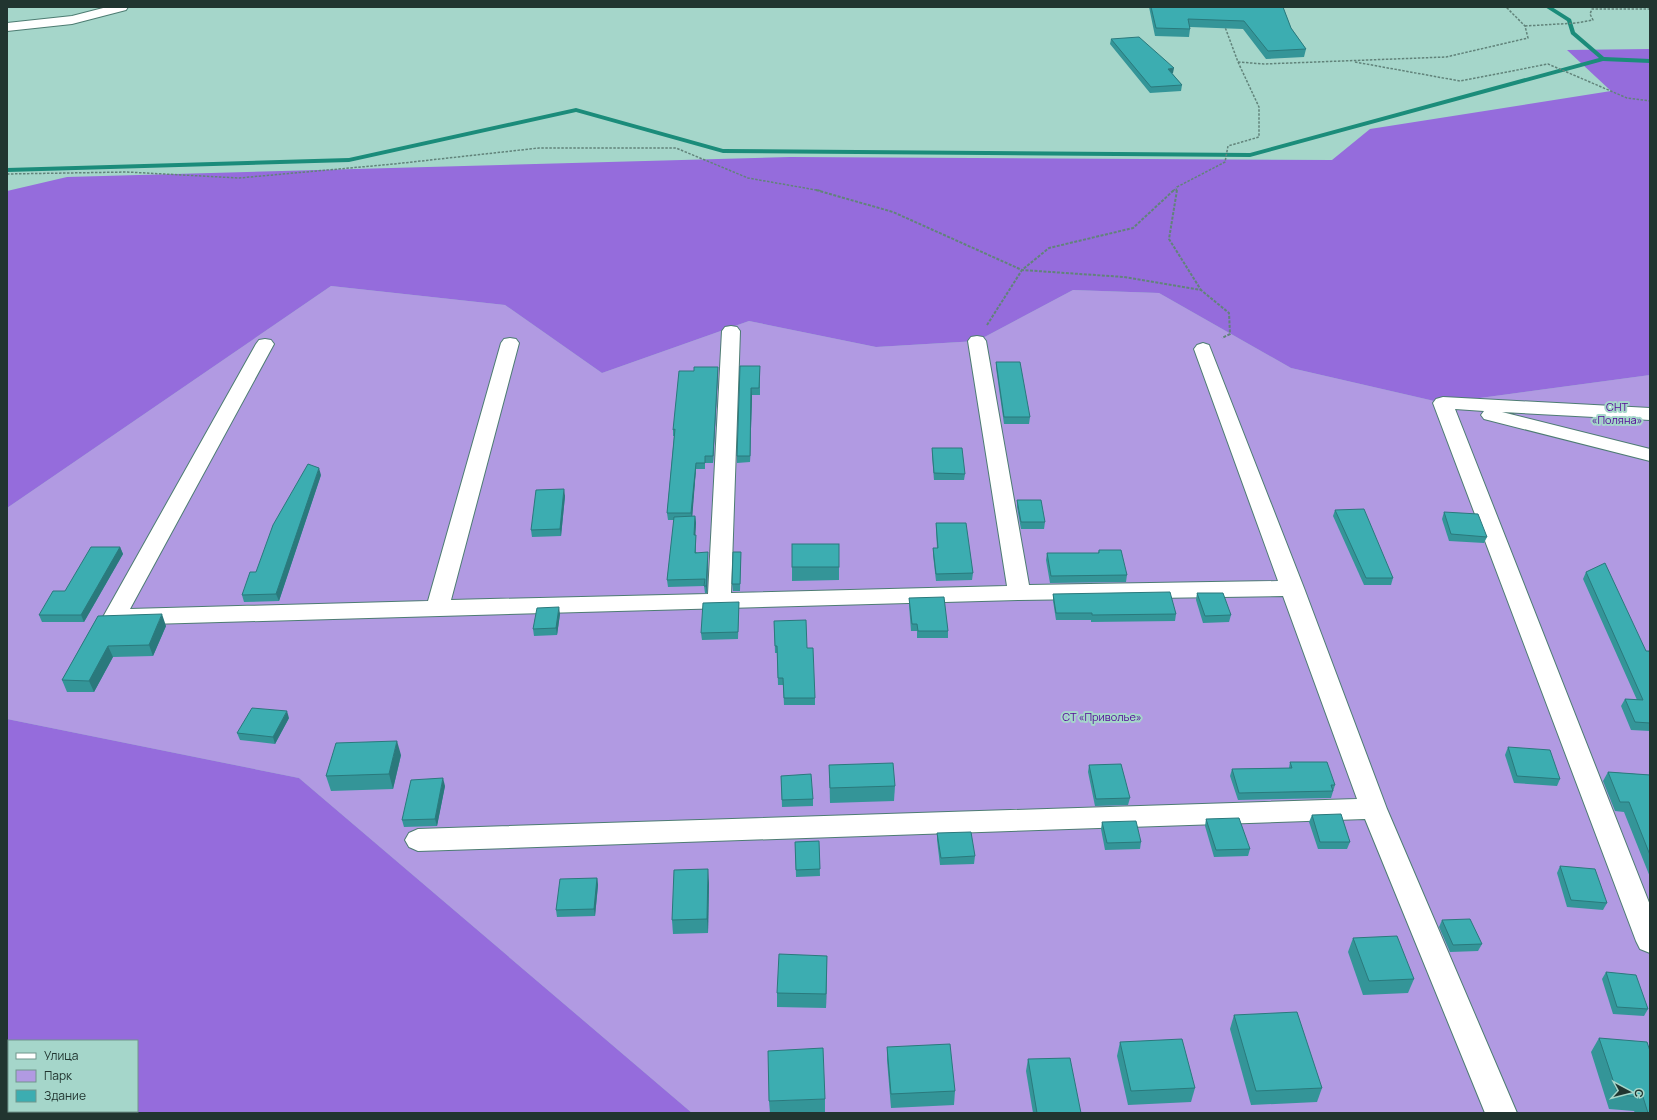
<svg xmlns="http://www.w3.org/2000/svg" width="1657" height="1120" font-family="Manrope,sans-serif">
<style>
.green{fill:#b19ae2}
.forest{fill:#956cdc;fill-rule:evenodd}
.lines{fill:none;stroke-linecap:round;stroke-linejoin:round}
.stream{fill:#1b8c7a;fill-rule:evenodd}
.minor-casing{stroke:#4d7c72;stroke-width:2}
.path-far1{stroke:#61837a;stroke-width:1.5;stroke-dasharray:2.5 1.5;stroke-linecap:butt}
.path{stroke:#61837a;stroke-width:2;stroke-dasharray:3 1.5;stroke-linecap:butt}
.minor{fill:#fff;fill-rule:evenodd}
.wall{fill:#349598}
.shaded-wall{fill:#2a797c}
.building{fill:#3cadb1;stroke:#2a797c}
.labels{text-anchor:middle;stroke-width:4;stroke-linejoin:round;paint-order:stroke}
.park-label{font-size:11px;fill:#520696;stroke:#a5d6ca}
</style>
<rect width="100%" height="100%" fill="#a5d6ca"/>
<polygon class="green" points="331,286 505,305 602,373 749,321 876,347 977,341 1073,290 1159,293 1291,368 1443,403 1650,375 1650,1113 692,1113 299,778 7,719 7,508"/>
<g class="forest">
<polygon points="1650,49 1650,375 1443,403 1291,368 1159,293 1073,290 977,341 876,347 749,321 602,373 505,305 331,286 7,508 7,191 67,177 790,157 1332,160 1370,129 1611,91 1567,50"/>
<path d="M7 719 299 778 692 1113H7ZM9 1041H137V1111H9Z"/>
</g>
<g class="lines">
<polygon class="stream" points="1545,7 1552,7 1571,19 1575,32 1604,57 1650,59 1650,63 1603,61 1250,157 723,153 576,112 349,162 7,172 7,168 349,158 576,108 723,149 1250,153 1599,58 1571,34 1567,21"/>
<defs>
<g id="minor">
<polygon points="107,7 128,7 126,10 72,24 7,31 7,23 72,16"/>
<polygon points="731,326 737,327 740,331 731,593 1007,586 968,341 971,337 977,336 983,337 986,341 1029,585 1278,581 1194,349 1197,345 1203,343 1209,345 1304,588 1387,809 1517,1113 1485,1113 1365,819 418,851 409,847 405,840 409,833 418,829 1357,799 1283,596 1019,600 114,625 106,622 103,617 256,344 259,340 265,339 271,340 274,344 130,609 428,601 501,343 504,339 510,338 516,339 519,343 451,600 708,594 722,331 725,327"/>
<polygon points="1443,397 1650,408 1650,420 1502,412 1650,449 1650,461 1484,419 1481,415 1484,411 1455,409 1650,905 1650,953 1640,949 1636,941 1433,403 1436,399"/>
</g>
</defs>
<use href="#minor" class="minor-casing"/>
<g class="path-far1">
<polyline points="1525,26 1576,23 1593,20 1590,14 1592,9 1650,9"/>
<polyline points="1238,62 1264,64 1446,57 1528,38 1525,26 1506,7"/>
<polyline points="1355,62 1460,81 1548,64 1627,98 1650,101"/>
<polyline points="7,174 127,172 239,178 394,164 539,148 676,148 748,178 822,191"/>
<polyline points="1173,191 1176,188"/>
<polyline points="1176,191 1177,187 1225,162 1228,146 1259,137 1259,107 1238,62 1225,27"/>
</g>
<g class="path">
<polyline points="816,190 893,212 1022,270 1124,277 1201,290 1229,313 1230,334 1222,338"/>
<polyline points="1177,190 1169,239 1201,290"/>
<polyline points="987,325 1022,270 1049,248 1133,228 1174,190"/>
</g>
<use href="#minor" class="minor"/>
</g>
<g class="wall">
<polygon points="1149,7 1283,7 1291,28 1306,49 1304,57 1266,59 1243,29 1190,27 1190,29 1189,37 1155,36"/>
<polygon points="1111,39 1173,73 1172,73 1182,85 1181,91 1150,93 1110,44"/>
<polygon points="996,362 1030,417 1029,424 1004,424 996,368"/>
<polygon points="740,366 760,366 760,395 752,395 750,462 737,463 737,456"/>
<polygon points="718,367 718,373 713,463 705,463 705,469 696,469 692,516 695,516 696,523 695,535 696,535 696,552 708,559 707,593 705,593 704,586 668,587 667,580 674,520 668,520 667,513 674,436 673,436 673,430 694,371"/>
<polygon points="932,448 965,474 964,480 934,480 932,455"/>
<polygon points="321,475 279,601 244,602 242,595"/>
<polygon points="565,496 561,536 532,537 531,530"/>
<polygon points="1017,500 1045,522 1044,529 1021,529 1017,507"/>
<polygon points="1335,510 1393,578 1391,585 1364,585 1333,516"/>
<polygon points="1444,512 1487,537 1484,543 1449,541 1442,519"/>
<polygon points="936,523 973,573 972,580 936,581 933,555 933,548 937,548 936,530"/>
<polygon points="792,544 839,567 839,580 792,581"/>
<polygon points="120,547 123,554 84,622 42,622 39,615 65,591"/>
<polygon points="1099,550 1127,575 1126,582 1050,583 1046,560 1047,553 1098,553"/>
<polygon points="741,552 740,591 733,591 732,584"/>
<polygon points="1586,572 1646,651 1650,654 1650,731 1631,730 1621,706 1625,699 1637,700 1583,579"/>
<polygon points="1197,593 1231,615 1229,622 1203,623 1196,600"/>
<polygon points="1053,594 1176,614 1175,621 1091,622 1091,620 1056,620 1053,601"/>
<polygon points="909,598 948,631 948,638 917,638 917,631 911,631 909,605"/>
<polygon points="739,602 738,639 702,640 701,633"/>
<polygon points="560,614 557,635 534,636 533,629"/>
<polygon points="98,616 166,626 153,656 113,657 94,692 67,692 62,680"/>
<polygon points="774,621 807,648 815,698 815,705 784,705 783,685 778,685 777,653 775,653"/>
<polygon points="289,718 275,744 240,740 237,733"/>
<polygon points="1508,747 1560,779 1557,786 1514,783 1505,755"/>
<polygon points="401,755 393,789 331,791 326,776"/>
<polygon points="1290,762 1335,785 1331,798 1238,800 1230,776 1232,769 1289,768"/>
<polygon points="829,765 895,786 894,801 830,803"/>
<polygon points="1089,765 1130,798 1128,805 1095,806 1088,772"/>
<polygon points="1608,772 1650,775 1650,877 1624,812 1615,811 1603,781"/>
<polygon points="781,776 813,799 813,806 782,807"/>
<polygon points="445,786 437,826 404,827 402,820"/>
<polygon points="1312,815 1350,842 1347,849 1318,849 1309,822"/>
<polygon points="1206,819 1250,849 1248,856 1214,857 1205,826"/>
<polygon points="1102,822 1141,842 1140,849 1105,850 1101,829"/>
<polygon points="937,833 975,856 974,864 940,865 937,840"/>
<polygon points="819,841 820,876 796,877 795,842"/>
<polygon points="1560,866 1607,903 1603,910 1567,907 1557,873"/>
<polygon points="597,878 598,885 595,916 557,917 556,910"/>
<polygon points="709,883 708,933 673,934 672,920"/>
<polygon points="1442,920 1482,944 1478,951 1450,952 1439,927"/>
<polygon points="1353,938 1414,979 1408,993 1363,995 1348,952"/>
<polygon points="827,956 826,1008 777,1007 777,993"/>
<polygon points="1606,972 1648,1009 1644,1016 1613,1014 1602,979"/>
<polygon points="1234,1015 1322,1088 1317,1102 1251,1105 1230,1029"/>
<polygon points="1599,1038 1650,1051 1650,1113 1635,1113 1634,1111 1609,1109 1591,1052"/>
<polygon points="1120,1042 1195,1088 1191,1102 1128,1105 1117,1056"/>
<polygon points="887,1047 955,1091 954,1105 891,1108 887,1060"/>
<polygon points="1028,1059 1081,1113 1033,1113 1026,1071"/>
<polygon points="825,1099 825,1113 770,1113 769,1101"/>
</g>
<g class="shaded-wall">
<polygon points="1174,68 1173,73 1168,74 1168,69"/>
<polygon points="718,367 718,373 713,463 713,456"/>
<polygon points="751,388 752,395 750,462 750,456"/>
<polygon points="696,463 696,469 692,520 691,513"/>
<polygon points="319,468 321,475 279,601 276,594"/>
<polygon points="564,489 565,496 561,536 560,529"/>
<polygon points="695,516 696,523 695,542 694,535"/>
<polygon points="120,547 123,554 84,622 81,615"/>
<polygon points="708,552 708,559 707,593 706,586"/>
<polygon points="559,607 560,614 557,635 556,628"/>
<polygon points="162,614 166,626 153,656 149,645"/>
<polygon points="108,646 113,657 94,692 89,681"/>
<polygon points="287,711 289,718 275,744 273,737"/>
<polygon points="397,741 401,755 393,789 389,774"/>
<polygon points="443,778 445,786 437,826 435,819"/>
<polygon points="708,869 709,883 708,933 707,919"/>
<polygon points="597,878 598,885 595,916 594,909"/>
<polygon points="827,956 827,970 826,1008 826,994"/>
</g>
<g class="building">
<polygon points="1151,7 1283,7 1291,28 1306,49 1268,51 1244,21 1188,19 1190,29 1156,28"/>
<polygon points="1139,37 1174,68 1168,69 1182,85 1151,87 1111,39"/>
<polygon points="996,362 1020,362 1030,417 1004,417"/>
<polygon points="740,366 760,366 759,388 751,388 750,456 737,456"/>
<polygon points="694,367 718,367 713,456 705,456 705,463 696,463 691,513 667,513 675,429 673,430 679,371 694,371"/>
<polygon points="932,448 962,448 965,474 934,473"/>
<polygon points="308,464 319,468 276,594 242,595 250,572 256,572 273,525"/>
<polygon points="564,489 560,529 531,530 536,490"/>
<polygon points="1017,500 1041,500 1045,522 1021,522"/>
<polygon points="1364,509 1393,578 1366,578 1335,510"/>
<polygon points="1444,512 1478,514 1487,537 1451,534"/>
<polygon points="695,516 694,535 696,535 695,553 708,552 706,586 704,586 705,579 667,580 674,517"/>
<polygon points="936,523 966,523 973,573 936,574 933,548 938,548"/>
<rect x="792" y="544" width="47" height="23"/>
<polygon points="91,547 120,547 81,615 39,615 53,591 65,591"/>
<polygon points="1099,550 1121,550 1127,575 1051,576 1047,553 1099,553"/>
<polygon points="733,552 741,552 740,584 732,584"/>
<polygon points="1605,563 1646,651 1649,651 1650,654 1650,723 1635,722 1625,699 1643,700 1586,572"/>
<polygon points="1170,592 1176,614 1092,615 1092,613 1056,613 1053,594"/>
<polygon points="1197,593 1223,593 1231,615 1205,616"/>
<polygon points="944,597 948,631 918,631 917,624 912,624 909,598"/>
<polygon points="739,602 738,632 701,633 703,603"/>
<polygon points="559,607 556,628 533,629 537,608"/>
<polygon points="162,614 149,645 108,646 89,681 62,680 98,616"/>
<polygon points="806,620 807,648 813,648 815,698 784,698 783,678 778,678 777,646 775,646 774,621"/>
<polygon points="252,708 287,711 273,737 237,733"/>
<polygon points="397,741 389,774 326,776 336,743"/>
<polygon points="1508,747 1550,750 1560,779 1517,776"/>
<polygon points="1290,762 1327,762 1335,785 1331,785 1333,791 1239,793 1232,769 1292,768"/>
<polygon points="893,763 895,786 830,788 829,765"/>
<polygon points="1121,764 1130,798 1096,799 1089,765"/>
<polygon points="1608,772 1650,775 1650,855 1629,802 1620,802"/>
<polygon points="811,774 813,799 782,800 781,776"/>
<polygon points="443,778 435,819 402,820 411,780"/>
<polygon points="1341,814 1350,842 1320,842 1312,815"/>
<polygon points="1239,818 1250,849 1216,850 1206,819"/>
<polygon points="1136,821 1141,842 1107,843 1102,822"/>
<polygon points="971,832 975,856 941,858 937,833"/>
<polygon points="819,841 820,869 796,870 795,842"/>
<polygon points="1560,866 1595,869 1607,903 1571,900"/>
<polygon points="708,869 707,919 672,920 674,870"/>
<polygon points="597,878 594,909 556,910 560,879"/>
<polygon points="1470,919 1482,944 1453,945 1442,920"/>
<polygon points="1397,936 1414,979 1369,981 1353,938"/>
<polygon points="779,954 827,956 826,994 777,993"/>
<polygon points="1606,972 1636,975 1648,1009 1617,1007"/>
<polygon points="1297,1012 1322,1088 1256,1091 1234,1015"/>
<polygon points="1599,1038 1647,1042 1650,1051 1650,1113 1648,1113 1643,1097 1618,1095"/>
<polygon points="1182,1039 1195,1088 1131,1091 1120,1042"/>
<polygon points="950,1044 955,1091 891,1094 887,1047"/>
<polygon points="823,1048 825,1099 769,1101 768,1051"/>
<polygon points="1070,1058 1081,1113 1037,1113 1028,1059"/>
</g>
<g class="labels">
<g class="park-label">
<text x="1617" y="411">СНТ<tspan x="1617" dy="13">«Поляна»</tspan></text>
<text x="1102" y="721">СТ «Приволье»</text>
</g>
</g>
<rect width="1657" height="1120" fill="none" stroke="#213530" stroke-width="16"/>
<rect x="8" y="1040" width="130" height="72" fill="#a5d6ca" stroke="#70968c"/>
<rect x="16" y="1053" width="20" height="6" fill="#ffffff" stroke="#70968c"/>
<text x="44" y="1060" font-size="12" fill="#213530">Улица</text>
<rect x="16" y="1070" width="20" height="12" fill="#b19ae2" stroke="#70968c"/>
<text x="44" y="1080" font-size="12" fill="#213530">Парк</text>
<rect x="16" y="1090" width="20" height="12" fill="#3cadb1" stroke="#70968c"/>
<text x="44" y="1100" font-size="12" fill="#213530">Здание</text>
<g transform="translate(1629 1092) rotate(97)" stroke="#a5d6ca" stroke-width="3" paint-order="stroke">
<path d="M0-3L7 15L0 10L-7 15Z" fill="#213530"/>
<text y="-6" font-size="11" font-weight="bold" text-anchor="middle" fill="#213530">С</text>
</g>
</svg>
